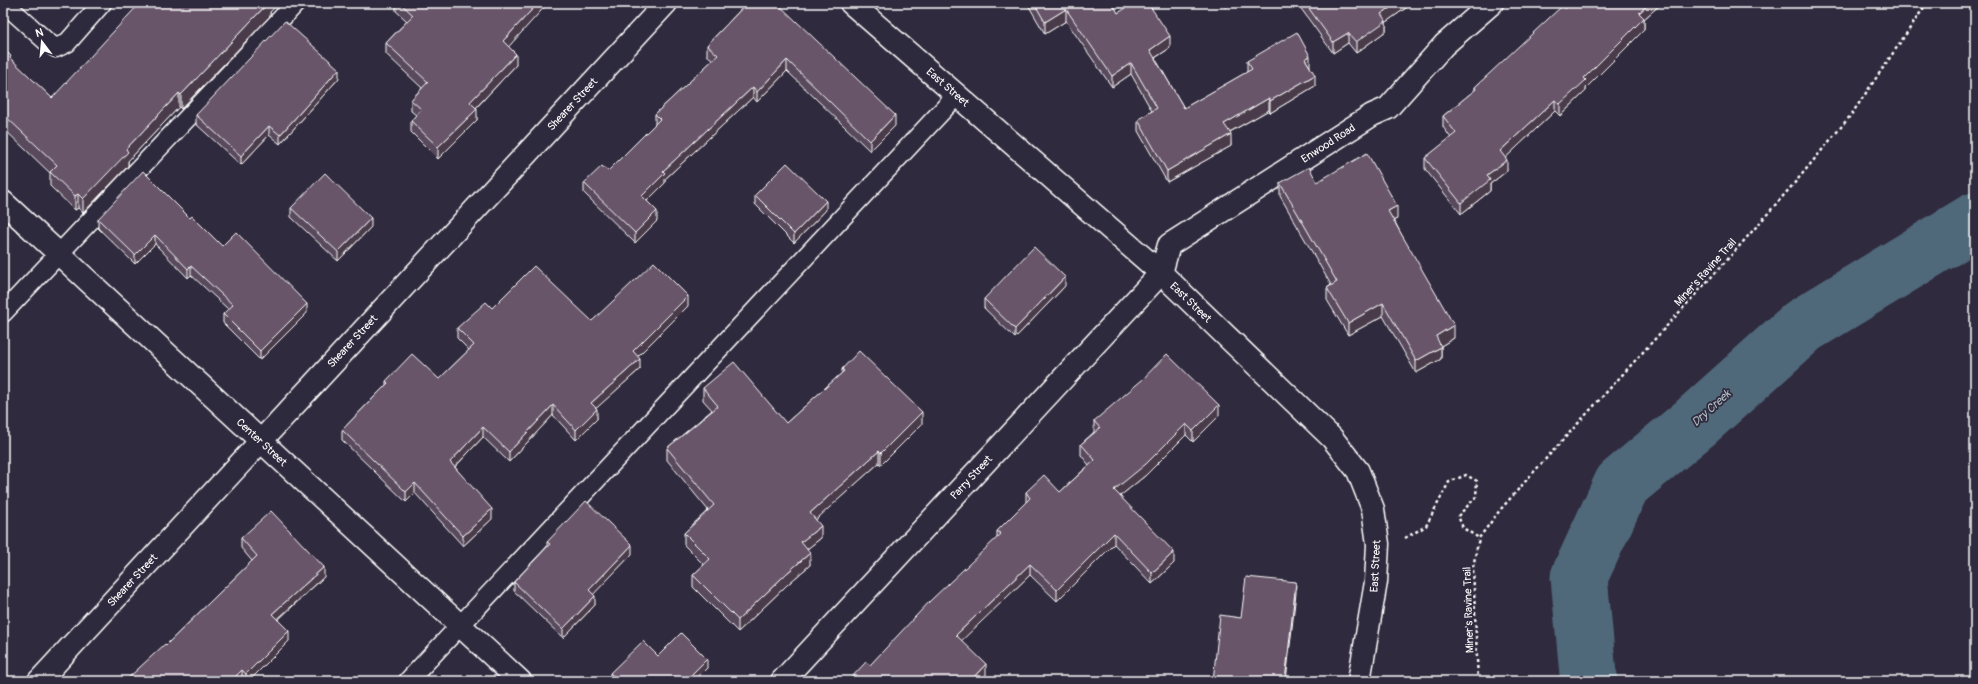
<svg xmlns="http://www.w3.org/2000/svg" width="1978" height="684" font-family="Pangolin,sans-serif">
<style>
.lines{fill:none;stroke-linecap:round;stroke-linejoin:round}
.river{stroke:#50677a;stroke-width:57}
.lane-casing{stroke:#fff;stroke-width:21}
.street-casing{stroke:#fff;stroke-width:25}
.path{stroke:#fff;stroke-width:2.5;stroke-dasharray:3 3;stroke-linecap:butt}
.lane{stroke:#2f2a3d;stroke-width:18}
.street{stroke:#2f2a3d;stroke-width:22}
.wall{fill:#59485b;stroke:#fff}
.shaded-wall{fill:#493b4a;stroke:#fff}
.building{fill:#68546a;stroke:#fff}
.labels{text-anchor:middle;stroke-width:3.5;stroke-linejoin:round;paint-order:stroke}
.street-label{font-size:11px;fill:#fff;stroke:#2f2a3d}
.water-label{font-size:12px;font-style:italic;fill:#b0bbc3;stroke:#2f2a3d}
</style>
<rect width="100%" height="100%" fill="#2f2a3d"/>
<filter id="ink" filterUnits="userSpaceOnUse"><feTurbulence type="fractalNoise" baseFrequency=".025" numOctaves="2"/><feDisplacementMap in="SourceGraphic" scale="8" xChannelSelector="R" yChannelSelector="G"/><feConvolveMatrix kernelMatrix="1 2 1 2 8 2 1 2 1" color-interpolation-filters="sRGB"/></filter>
<g filter="url(#ink)">
<g class="lines">
<polyline class="river" points="1590,681 1588,674 1579,577 1622,484 1695,423 1803,326 1975,221"/>
<defs>
<g id="lane">
<polyline points="4,3 46,41 56,48 67,43 102,3"/>
<polyline points="3,313 296,3"/>
<polyline points="408,681 957,95"/>
</g>
<g id="street">
<polyline points="851,3 1161,273 1332,438 1358,471 1373,509 1378,544 1376,582 1359,681"/>
<polyline points="3,202 520,681"/>
<polyline points="39,681 666,3"/>
<polyline points="782,681 1161,273 1169,245 1372,115 1388,108 1444,45 1492,3"/>
</g>
</defs>
<use href="#lane" class="lane-casing"/>
<use href="#street" class="street-casing"/>
<g class="path">
<polyline points="1405,538 1426,526 1449,482 1466,475 1477,481 1476,497 1458,516 1463,528 1479,538"/>
<polyline points="1478,681 1473,567 1479,538 1500,510 1531,475 1735,251 1798,179 1851,115 1927,3"/>
</g>
<use href="#lane" class="lane"/>
<use href="#street" class="street"/>
</g>
<g class="wall">
<polygon points="274,3 274,8 270,12 270,16 181,109 179,107 128,161 128,166 83,213 78,208 75,210 50,186 50,173 3,128 3,48 11,60 52,98"/>
<polygon points="396,3 548,3 508,46 516,65 476,108 477,120 438,159 411,132 411,121 416,115 411,111 411,100 422,88 386,54 386,43 407,21 396,11"/>
<polygon points="747,3 895,126 870,151 787,71 757,102 753,97 665,179 665,183 647,201 657,221 635,243 584,193 584,183 608,171 655,124 655,114 713,60 707,55 707,45"/>
<polygon points="1027,3 1112,3 1118,13 1170,48 1155,58 1184,108 1247,72 1247,61 1310,67 1315,86 1270,113 1269,110 1230,132 1231,146 1167,182 1138,131 1138,120 1152,111 1131,74 1112,87 1066,21 1045,34"/>
<polygon points="1223,3 1233,3 1225,7"/>
<polygon points="1297,3 1413,3 1386,22 1386,31 1356,53 1348,43 1333,53"/>
<polygon points="1571,3 1662,3 1644,19 1644,30 1586,88 1586,91 1560,116 1555,111 1505,158 1507,171 1490,184 1490,191 1461,214 1425,169 1425,158 1451,138 1443,127 1443,116 1475,90 1475,87 1565,9"/>
<polygon points="339,78 280,144 269,135 241,165 196,124 196,115"/>
<polygon points="1317,182 1397,219 1394,220 1454,338 1441,346 1441,359 1416,373 1383,316 1348,335 1327,300 1327,288 1331,285 1280,196 1280,183"/>
<polygon points="755,195 826,210 794,243 755,204"/>
<polygon points="291,208 371,227 338,261 291,217"/>
<polygon points="190,218 222,246 307,313 260,360 223,323 223,314 228,309 191,275 188,278 155,244 135,264 98,228 98,219"/>
<polygon points="1065,286 1015,338 984,308 984,299"/>
<polygon points="688,306 637,356 640,369 596,408 597,419 576,440 553,415 509,462 483,437 455,467 492,519 463,546 415,493 406,502 342,440 342,430 386,385 386,381 439,379 469,350 457,338 457,328 492,308 592,321"/>
<polygon points="842,369 922,424 881,465 879,463 815,520 821,538 807,549 810,565 787,585 738,632 693,587 693,575 704,565 684,545 684,533 708,510 667,460 667,448 712,410 703,400 703,388 786,423 842,373"/>
<polygon points="1219,416 1193,442 1186,435 1146,475 1120,496 1174,563 1152,584 1114,544 1057,601 1030,575 961,640 986,675 870,665 997,538 997,531 1026,502 1026,492 1060,492 1089,465 1081,455 1081,444 1094,432 1094,421"/>
<polygon points="241,538 324,577 278,620 289,641 249,681 243,681 242,680 242,681 125,681 166,645 252,561 241,548"/>
<polygon points="547,542 632,554 593,594 595,605 563,638 514,591 514,582 547,547"/>
<polygon points="658,656 707,668 694,681 610,681 610,673"/>
</g>
<g class="shaded-wall">
<polygon points="268,3 274,3 274,8 270,12 270,16 181,109 181,95"/>
<polygon points="538,3 548,3 503,53 503,41"/>
<polygon points="1225,3 1233,3 1225,7"/>
<polygon points="1397,3 1413,3 1386,22 1386,31 1356,53 1356,42 1381,14"/>
<polygon points="1650,3 1662,3 1644,19 1644,30 1586,88 1586,91 1560,116 1560,104 1639,13"/>
<polygon points="1066,9 1066,21 1045,34 1045,22"/>
<polygon points="1348,33 1348,43 1333,53 1333,42"/>
<polygon points="1170,36 1170,48 1150,61 1150,50"/>
<polygon points="516,54 516,65 470,114 470,102"/>
<polygon points="1310,56 1310,67 1305,59"/>
<polygon points="787,60 787,71 757,102 757,92"/>
<polygon points="1131,63 1131,74 1112,87 1112,76"/>
<polygon points="339,69 339,78 280,144 280,135"/>
<polygon points="1315,75 1315,86 1270,113 1270,101"/>
<polygon points="753,87 753,97 665,179 665,183 642,206 642,196 663,171"/>
<polygon points="179,93 179,107 128,161 128,166 83,213 83,199 126,149"/>
<polygon points="1269,98 1269,110 1224,135 1224,124"/>
<polygon points="1555,100 1555,111 1500,163 1500,151"/>
<polygon points="477,109 477,120 438,159 438,147"/>
<polygon points="895,115 895,126 870,151 870,141"/>
<polygon points="269,126 269,135 241,165 241,156"/>
<polygon points="1231,134 1231,146 1167,182 1167,171"/>
<polygon points="1507,160 1507,171 1490,184 1490,191 1461,214 1461,203 1487,175"/>
<polygon points="78,194 78,208 75,210 75,196"/>
<polygon points="826,201 826,210 794,243 794,234"/>
<polygon points="1397,206 1397,219 1388,223 1388,211"/>
<polygon points="657,211 657,221 635,243 635,233"/>
<polygon points="371,218 371,227 338,261 338,252"/>
<polygon points="155,235 155,244 135,264 135,255"/>
<polygon points="191,266 191,275 188,278 188,269"/>
<polygon points="5,269 5,283 3,284 3,271"/>
<polygon points="1065,277 1065,286 1015,338 1015,329"/>
<polygon points="688,296 688,306 633,361 633,351"/>
<polygon points="1383,303 1383,316 1348,335 1348,323"/>
<polygon points="307,304 307,313 260,360 260,351"/>
<polygon points="1454,325 1454,338 1436,349 1436,336"/>
<polygon points="1441,347 1441,359 1416,373 1416,361"/>
<polygon points="640,359 640,369 591,413 591,403"/>
<polygon points="553,405 553,415 509,462 509,452"/>
<polygon points="1219,405 1219,416 1193,442 1193,431"/>
<polygon points="597,409 597,419 576,440 576,430"/>
<polygon points="922,412 922,424 881,465 881,453"/>
<polygon points="1186,424 1186,435 1146,475 1114,501 1114,490"/>
<polygon points="483,427 483,437 450,472 450,462"/>
<polygon points="879,451 879,463 810,525 810,513"/>
<polygon points="415,483 415,493 406,502 406,492"/>
<polygon points="492,509 492,519 463,546 463,536"/>
<polygon points="821,526 821,538 801,554 801,542"/>
<polygon points="1114,533 1114,544 1057,601 1057,590"/>
<polygon points="632,545 632,554 589,599 589,590"/>
<polygon points="1174,552 1174,563 1152,584 1152,573"/>
<polygon points="810,553 810,565 787,585 738,632 738,620 787,573"/>
<polygon points="1030,564 1030,575 956,646 956,635"/>
<polygon points="324,567 324,577 272,624 272,614"/>
<polygon points="1296,582 1296,593 1286,681 1285,681"/>
<polygon points="595,596 595,605 563,638 563,629"/>
<polygon points="289,631 289,641 249,681 246,681 246,674"/>
<polygon points="707,659 707,668 694,681 685,681"/>
<polygon points="986,664 986,675 980,681 970,681"/>
<polygon points="242,670 242,681 231,681"/>
</g>
<g class="building">
<polygon points="140,3 268,3 181,95 179,93 126,149 128,152 83,199 78,194 75,196 50,172 57,165 3,114 3,48 11,56 10,58 52,98"/>
<polygon points="400,3 538,3 503,41 516,54 470,102 477,109 438,147 411,121 421,109 411,100 428,82 386,43 413,15"/>
<polygon points="747,3 777,3 895,115 870,141 787,60 757,92 753,87 663,171 665,173 642,196 657,211 635,233 584,183 602,166 608,171 660,119 655,114 718,55 707,45"/>
<polygon points="1034,3 1112,3 1118,13 1134,3 1148,3 1170,36 1150,50 1184,108 1252,69 1247,61 1297,32 1310,56 1305,59 1315,75 1270,101 1269,98 1224,124 1231,134 1167,171 1138,120 1157,108 1131,63 1112,76 1066,9 1045,22"/>
<polygon points="1305,3 1397,3 1381,14 1386,21 1356,42 1348,33 1333,42"/>
<polygon points="1571,3 1650,3 1639,13 1644,18 1584,78 1586,80 1560,104 1555,100 1500,151 1507,160 1487,175 1490,180 1461,203 1425,158 1456,133 1443,116 1476,89 1475,87 1562,6 1565,9"/>
<polygon points="285,21 339,69 280,135 269,126 241,156 196,115"/>
<polygon points="1367,153 1397,206 1388,211 1454,325 1436,336 1441,347 1416,361 1383,303 1348,323 1327,288 1337,282 1280,183 1309,167 1317,182"/>
<polygon points="787,163 826,201 794,234 755,195"/>
<polygon points="143,171 190,218 192,216 222,246 236,232 307,304 260,351 223,314 233,305 191,266 188,269 155,235 135,255 98,219"/>
<polygon points="325,173 371,218 338,252 291,208"/>
<polygon points="1034,247 1065,277 1015,329 984,299"/>
<polygon points="654,262 688,296 633,351 640,359 591,403 597,409 576,430 553,405 509,452 483,427 450,462 492,509 463,536 415,483 406,492 342,430 388,383 386,381 412,354 439,379 474,345 457,328 486,302 492,308 534,266 592,321"/>
<polygon points="859,351 922,412 881,453 879,451 810,513 821,526 801,542 810,553 787,573 738,620 693,575 710,559 684,533 714,505 667,448 718,406 703,388 734,362 786,423 844,371 842,369"/>
<polygon points="1167,354 1219,405 1193,431 1186,424 1146,464 1114,490 1174,552 1152,573 1114,533 1057,590 1030,564 956,635 986,664 970,681 848,681 866,662 870,665 931,600 1001,534 997,531 1030,498 1026,492 1044,475 1060,492 1095,460 1081,444 1100,428 1094,421 1142,380"/>
<polygon points="586,501 632,545 589,590 595,596 563,629 514,582 550,544 547,542"/>
<polygon points="271,511 324,567 272,614 289,631 246,674 242,670 231,681 125,681 165,644 166,645 257,556 241,538"/>
<polygon points="1246,577 1296,582 1285,681 1213,681 1220,615 1241,618"/>
<polygon points="681,633 707,659 685,681 619,681 610,673 643,641 658,656"/>
</g>
</g>
<g class="labels">
<g class="street-label">
<text transform="translate(948 87) rotate(41)" y="4">East Street</text>
<text transform="translate(572 104) rotate(-47)" y="4">Shearer Street</text>
<text transform="translate(1328 143) rotate(-33)" y="4">Enwood Road</text>
<text transform="translate(1705 272) rotate(-48)" y="4">Miner's Ravine Trail</text>
<text transform="translate(1191 302) rotate(44)" y="4">East Street</text>
<text transform="translate(352 341) rotate(-47)" y="4">Shearer Street</text>
<text transform="translate(262 442) rotate(43)" y="4">Center Street</text>
<text transform="translate(971 477) rotate(-47)" y="4">Parry Street</text>
<text transform="translate(1375 566) rotate(-87)" y="4">East Street</text>
<text transform="translate(132 580) rotate(-47)" y="4">Shearer Street</text>
<text transform="translate(1468 610) rotate(-92)" y="4">Miner's Ravine Trail</text>
</g>
<g class="water-label">
<text transform="translate(1711 408) rotate(-42)" y="4">Dry Creek</text>
</g>
</g>
<rect width="1978" height="684" fill="none" stroke="#2f2a3d" stroke-width="16"/>
<rect x="8" y="8" width="1962" height="668" fill="none" stroke="#fff" stroke-width="1.5" filter="url(#ink)"/>
<g transform="translate(42 42) rotate(344)" stroke="#2f2a3d" stroke-width="3" paint-order="stroke">
<path d="M0-3L7 15L0 10L-7 15Z" fill="#ffffff"/>
<text y="-6" font-size="11" font-weight="bold" text-anchor="middle" fill="#ffffff">N</text>
</g>
</svg>
